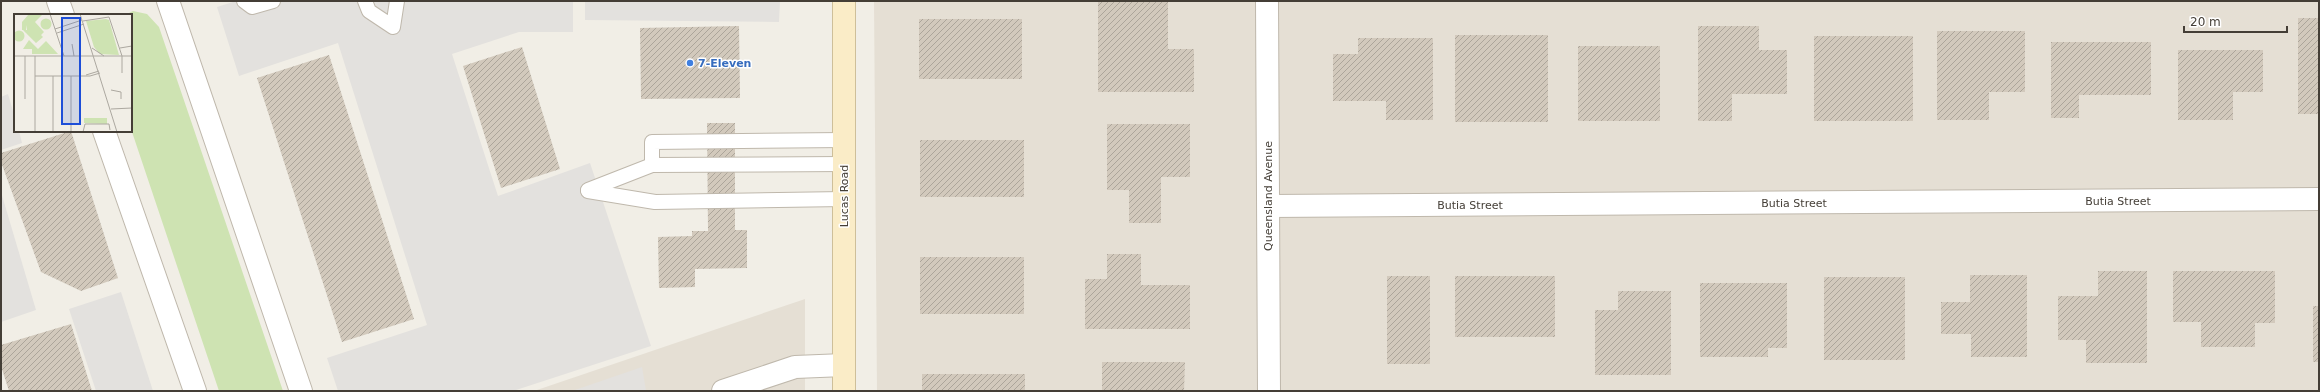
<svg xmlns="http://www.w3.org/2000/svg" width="2320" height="392" font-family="'DejaVu Sans',sans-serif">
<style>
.residential{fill:#e5dfd4}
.grass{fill:#cee3b2}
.parking{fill:#e3e1de}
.building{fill:url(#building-hatch)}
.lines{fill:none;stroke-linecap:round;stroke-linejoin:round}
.lane-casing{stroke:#bfb8ac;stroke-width:16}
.street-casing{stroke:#bfb8ac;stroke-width:24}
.secondary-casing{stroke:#cebf99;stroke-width:24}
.lane{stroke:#fff;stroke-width:14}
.street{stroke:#fff;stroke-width:22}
.secondary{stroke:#faecc7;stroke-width:22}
.shop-dot{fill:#3f7fe0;stroke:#fff;stroke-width:1.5}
.labels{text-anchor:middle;stroke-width:3;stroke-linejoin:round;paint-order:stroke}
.shop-label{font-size:11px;font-weight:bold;fill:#366cbe;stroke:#fff;text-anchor:start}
.street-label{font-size:11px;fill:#443e36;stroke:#fff}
.inset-road{fill:none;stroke:#aca8a0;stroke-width:1}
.view{fill:#1d4ed8;fill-opacity:0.15;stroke:#1d4ed8;stroke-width:2}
.inset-edge{fill:none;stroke:#443e36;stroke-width:2}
</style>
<defs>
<pattern id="building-hatch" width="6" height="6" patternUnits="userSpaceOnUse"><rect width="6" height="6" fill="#d2c9bc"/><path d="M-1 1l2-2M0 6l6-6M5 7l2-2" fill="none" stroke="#aca59a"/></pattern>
</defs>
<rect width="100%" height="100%" fill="#f1eee6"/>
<g class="residential">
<polygon points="874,1 2319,1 2319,391 877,391"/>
<polygon points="805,299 805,391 534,391"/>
</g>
<polygon class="grass" points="133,11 147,14 159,27 283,391 219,391 131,129 131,15 125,15"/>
<g class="parking">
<polygon points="236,1 573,1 573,32 519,32 452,54 498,196 590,163 651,346 513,391 338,391 327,358 427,325 338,43 239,76 217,7"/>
<polygon points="585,1 780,1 779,22 585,20"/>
<polygon points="8,94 15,118 15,131 19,131 22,143 1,150 1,97"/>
<polygon points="1,192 36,310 1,322"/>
<polygon points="121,292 153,391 96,391 69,309"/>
<polygon points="642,367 646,391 572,391"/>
</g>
<g class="building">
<polygon points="1098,2 1168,2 1168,49 1194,49 1194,92 1098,92"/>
<rect x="2298" y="18" width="21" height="96"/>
<rect x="919" y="19" width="103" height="60"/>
<polygon points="739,26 740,98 641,99 640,28"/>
<polygon points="1698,26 1759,26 1759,50 1787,50 1787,94 1732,94 1732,121 1698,121"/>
<polygon points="1937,31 2025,31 2025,92 1989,92 1989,120 1937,120"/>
<rect x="1455" y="35" width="93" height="87"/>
<rect x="1814" y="36" width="99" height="85"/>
<polygon points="1358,38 1433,38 1433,120 1386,120 1386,101 1333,101 1333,54 1358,54"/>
<polygon points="2051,42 2151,42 2151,95 2079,95 2079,118 2051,118"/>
<rect x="1578" y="46" width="82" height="75"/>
<polygon points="522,47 560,169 501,188 463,66"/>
<polygon points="2178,50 2263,50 2263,92 2233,92 2233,120 2178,120"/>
<polygon points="329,55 414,319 342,342 257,78"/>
<polygon points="707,123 735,123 735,230 747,230 747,268 695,269 695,287 659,288 658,237 692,236 692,231 708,231"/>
<polygon points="1107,124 1190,124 1190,177 1161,177 1161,223 1129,223 1129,190 1107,190"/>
<polygon points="71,131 118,278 81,291 41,272 1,162 1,153"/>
<rect x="920" y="140" width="104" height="57"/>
<polygon points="1107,254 1141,254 1141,285 1190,285 1190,329 1085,329 1085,279 1107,279"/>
<rect x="920" y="257" width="104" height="57"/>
<polygon points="2098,271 2147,271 2147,363 2086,363 2086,340 2058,340 2058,296 2098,296"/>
<polygon points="2173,271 2275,271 2275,323 2255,323 2255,347 2201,347 2201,322 2173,322"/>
<polygon points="1970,275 2027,275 2027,357 1971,357 1971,334 1941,334 1941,302 1970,302"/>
<rect x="1387" y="276" width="43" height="88"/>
<rect x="1455" y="276" width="100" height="61"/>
<rect x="1824" y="277" width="81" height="83"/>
<polygon points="1700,283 1787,283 1787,348 1768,348 1768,357 1700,357"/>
<polygon points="1618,291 1671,291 1671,375 1595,375 1595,310 1618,310"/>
<rect x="2313" y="306" width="6" height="56"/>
<polygon points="71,324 92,391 9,391 1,366 1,345"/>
<polygon points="1102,362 1185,362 1184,391 1102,391"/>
<rect x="922" y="374" width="103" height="17"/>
</g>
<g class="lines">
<defs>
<g id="lane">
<polyline points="244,1 252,7 273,1"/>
<polyline points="365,1 369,11 393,27 397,1"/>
<polyline points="652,165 844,164"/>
<polyline points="588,190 652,165 652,142 844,140"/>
<polyline points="588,191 655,202 844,199"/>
</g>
<g id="street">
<polyline points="58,1 63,15"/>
<polyline points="168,1 301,391"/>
<polyline points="1267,1 1269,391"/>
<polyline points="104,131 195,391"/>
<polyline points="1269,206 2319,199"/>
<polyline points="723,391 795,367 844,365"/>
</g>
<polyline id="secondary" points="844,1 844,391"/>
</defs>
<use href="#lane" class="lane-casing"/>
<use href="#street" class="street-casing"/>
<use href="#secondary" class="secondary-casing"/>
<use href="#lane" class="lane"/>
<use href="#street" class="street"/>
<use href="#secondary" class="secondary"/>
</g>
<circle class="shop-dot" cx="690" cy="63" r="4"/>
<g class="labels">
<g class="shop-label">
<text x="698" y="67">7-Eleven</text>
</g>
<g class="street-label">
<text transform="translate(844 196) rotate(-90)" y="4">Lucas Road</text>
<text transform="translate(1268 196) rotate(-90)" y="4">Queensland Avenue</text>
<text x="2118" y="205">Butia Street</text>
<text x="1794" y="207">Butia Street</text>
<text x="1470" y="209">Butia Street</text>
</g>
</g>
<g transform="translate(14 14)">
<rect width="118" height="118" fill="#f1eee6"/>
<path d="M15 0H29L21 8 30 18 27 21 29 23 22 29 9 16H13L12 11V16H8V8ZM26.5 10a5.5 5.5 0 1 1 11 0a5.5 5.5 0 1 1-11 0ZM92 5 95 6 105 41 86 40 80 33 72 7ZM-0.5 22a5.5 5.5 0 1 1 11 0a5.5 5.5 0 1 1-11 0ZM15 26 24 35 32 27 44 40H18V35H9Z" fill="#cee3b2"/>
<path d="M70 104H93V110L70 109Z" fill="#cee3b2"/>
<path class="inset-road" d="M36 0 50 42M66 0 103 118M69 7 95 3 108 42V59M41 15 68 6M43 19 70 10M58 30 60 42M78 34 90 42M106 34 118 32M0 42H118M21 42V118M72 61 85 57M21 62H76L86 59M39 62V118M57 62V118M97 76 107 78V85M11 85V42M97 95 118 94M69 118 71 110H95L96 116"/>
<path class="view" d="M48 4H66V110H48Z"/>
<rect width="118" height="118" class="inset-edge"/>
</g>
<rect width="2320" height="392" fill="none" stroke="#443e36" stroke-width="4"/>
<path d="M2184 26v6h103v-6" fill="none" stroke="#443e36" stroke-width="2"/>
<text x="2190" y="26" font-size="12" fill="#443e36" stroke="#ffffff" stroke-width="3" paint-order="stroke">20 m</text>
</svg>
